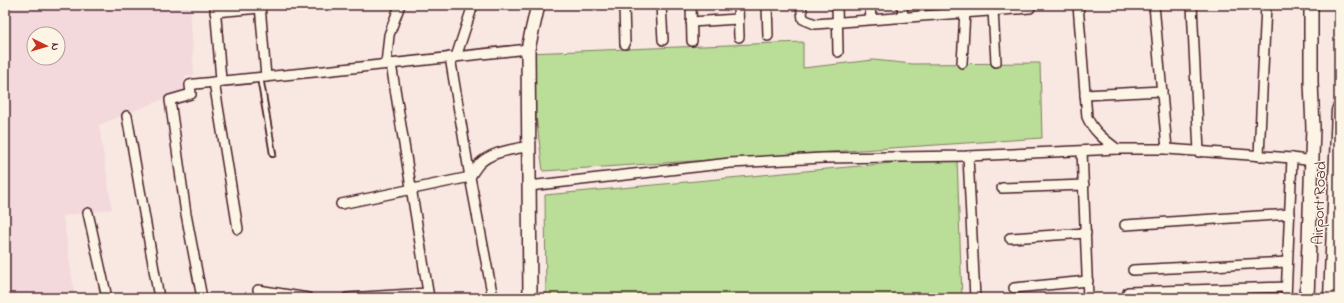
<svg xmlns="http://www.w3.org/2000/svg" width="1344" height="303" font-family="'Indie Flower',sans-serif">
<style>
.built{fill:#f3d8dc;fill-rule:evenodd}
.green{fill:#badd98;stroke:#827e62}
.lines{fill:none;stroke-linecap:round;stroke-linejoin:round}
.lane-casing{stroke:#4a1f2b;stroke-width:8}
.street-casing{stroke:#4a1f2b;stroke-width:12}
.secondary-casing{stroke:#4a1f2b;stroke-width:16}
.primary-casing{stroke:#4a1f2b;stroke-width:17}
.lane{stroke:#fcf5e5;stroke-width:4.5}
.street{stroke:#fcf5e5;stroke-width:9}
.secondary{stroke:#fcf5e5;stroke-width:13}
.primary{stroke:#fcf5e5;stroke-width:14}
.labels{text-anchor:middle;stroke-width:3;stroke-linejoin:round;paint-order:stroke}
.street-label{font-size:16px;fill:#4a1f2b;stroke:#fcf5e5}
</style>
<rect width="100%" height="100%" fill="#f8e8e1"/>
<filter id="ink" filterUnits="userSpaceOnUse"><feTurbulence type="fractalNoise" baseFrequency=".025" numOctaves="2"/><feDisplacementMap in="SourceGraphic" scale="8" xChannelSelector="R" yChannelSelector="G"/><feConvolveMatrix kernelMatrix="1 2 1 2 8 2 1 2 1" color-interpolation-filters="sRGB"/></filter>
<g filter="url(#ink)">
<path class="built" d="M5 5H190L194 75 185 76 188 89 99 125 112 209 63 216 75 298H5ZM34 34H58V58H34Z"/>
<g class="green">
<polygon points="803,42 803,68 873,60 913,64 1040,63 1042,138 543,171 528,53"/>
<polygon points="957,157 962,298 546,298 545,195"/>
</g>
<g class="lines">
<defs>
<polyline id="lane" points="260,77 273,154"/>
<g id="street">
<polyline points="215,5 221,80"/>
<polyline points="260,5 266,77"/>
<polyline points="624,5 625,44"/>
<polyline points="661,5 663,40"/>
<polyline points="691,5 692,41"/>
<polyline points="738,5 739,37"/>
<polyline points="767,5 768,36"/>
<polyline points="801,5 803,19 815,24 1030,8"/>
<polyline points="837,5 838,52"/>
<polyline points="870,5 871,19"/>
<polyline points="902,5 903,17"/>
<path d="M1078 5 1087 117C1093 131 1105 140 1117 149"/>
<polyline points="1154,5 1167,149"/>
<polyline points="1192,5 1199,152"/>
<polyline points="993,10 996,62"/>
<polyline points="215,12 260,8"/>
<polyline points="691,22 738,19"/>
<polyline points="450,57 470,177 493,298"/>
<polyline points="456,57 473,5"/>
<polyline points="962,63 965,12"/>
<polyline points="386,64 389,35 400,5"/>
<polyline points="391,64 429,298"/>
<polyline points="214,82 238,229"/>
<polyline points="1085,95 1162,91"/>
<polyline points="127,116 159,298"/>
<polyline points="1082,151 1088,298"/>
<polyline points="968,156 975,298"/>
<polyline points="1259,156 1266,5"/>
<polyline points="529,186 730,163 823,158 968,156 1117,149 1167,149 1292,158 1312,161"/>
<polyline points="1002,188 1084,185"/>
<path d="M341 204 470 177C473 172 476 168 479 164 492 151 512 150 529 146"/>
<polyline points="88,213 107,298"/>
<polyline points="1125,225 1290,214"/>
<polyline points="1010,238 1086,233"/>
<polyline points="1133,270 1287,262"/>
<polyline points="1014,288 1088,281"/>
<polyline points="258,290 308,298"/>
<polyline points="1128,292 1286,287"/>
<polyline points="202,298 186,214 170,100 191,94 190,85 195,84 324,71 528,49"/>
<polyline points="347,298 428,293"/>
<polyline points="1286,298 1292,158"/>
</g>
<g id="secondary">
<polyline points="530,298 528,49 538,5"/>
<polyline points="1307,298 1313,128 1311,82 1311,5"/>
</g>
<polyline id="primary" points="1331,298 1339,110"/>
</defs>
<use href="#lane" class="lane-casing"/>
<use href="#street" class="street-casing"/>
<use href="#secondary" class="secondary-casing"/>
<use href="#primary" class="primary-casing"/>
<use href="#lane" class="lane"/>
<use href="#street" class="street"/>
<use href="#secondary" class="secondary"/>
<use href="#primary" class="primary"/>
</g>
</g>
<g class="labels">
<g class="street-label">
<text transform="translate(1318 203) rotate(-88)" y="6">Airport Road</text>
</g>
</g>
<rect width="1344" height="303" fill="none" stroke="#fcf5e5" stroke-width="20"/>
<rect x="10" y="10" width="1324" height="283" fill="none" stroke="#4a1f2b" stroke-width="1.5" filter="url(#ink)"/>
<g transform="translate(46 46) rotate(95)"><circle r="19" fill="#fcf5e5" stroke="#b59f9b"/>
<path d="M0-3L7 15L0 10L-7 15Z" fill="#c8321e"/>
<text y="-6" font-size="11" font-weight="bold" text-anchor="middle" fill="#4a1f2b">N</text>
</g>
</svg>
